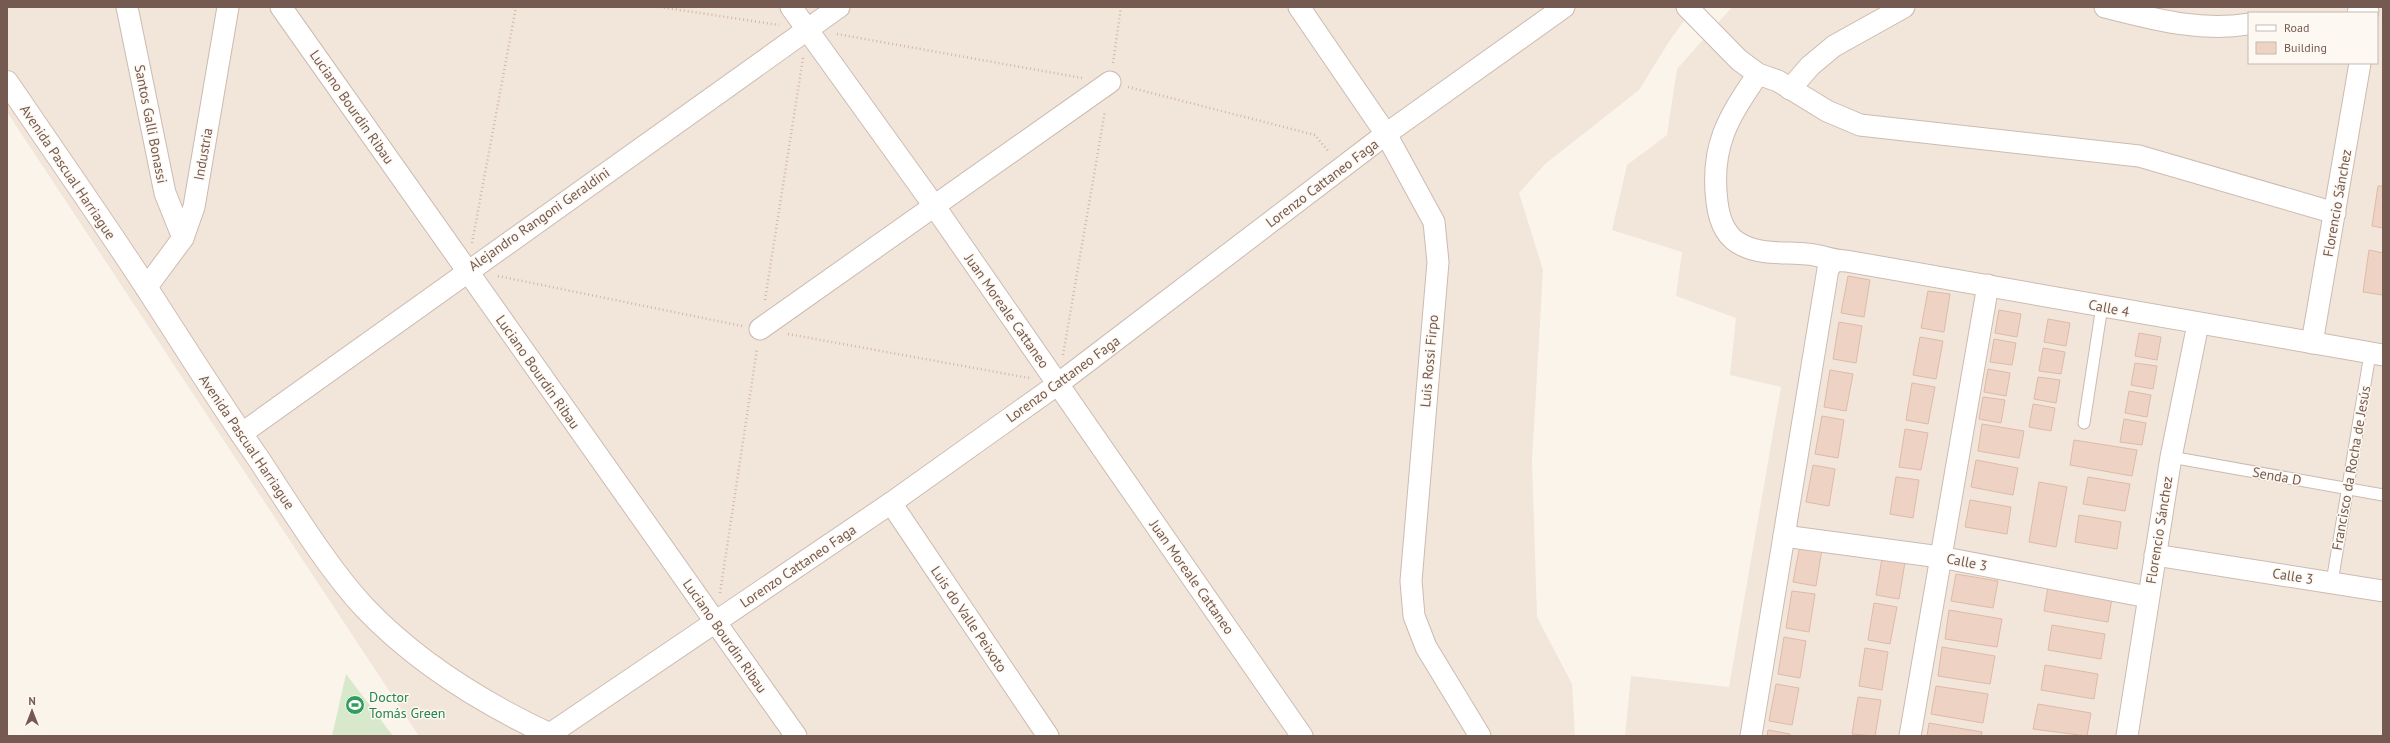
<svg xmlns="http://www.w3.org/2000/svg" width="2390" height="743" font-family="'PT Sans',sans-serif">
<style>
.residential{fill:#f2e5da;fill-rule:evenodd}
.green{fill:#d8e8ca}
.building{fill:#eed3c5;stroke:#dfb9a7}
.lines{fill:none;stroke-linecap:round;stroke-linejoin:round}
.lane-casing{stroke:#ccbbb1;stroke-width:13}
.street-casing{stroke:#ccbbb1;stroke-width:23}
.secondary-casing{stroke:#d1bdb2;stroke-width:24}
.path{stroke:#d3b6a8;stroke-width:2.5;stroke-dasharray:1 3;stroke-linecap:butt}
.lane{stroke:#fff;stroke-width:11}
.street{stroke:#fff;stroke-width:21}
.secondary{stroke:#fff;stroke-width:22}
.labels{text-anchor:middle;stroke-width:3;stroke-linejoin:round;paint-order:stroke}
.street-label{font-size:14px;fill:#745a50;stroke:#fdf8f1}
.leisure-label{font-size:14px;fill:#27864d;stroke:#fdf8f1;text-anchor:start}
</style>
<rect width="100%" height="100%" fill="#fbf4eb"/>
<g class="residential">
<polygon points="7,7 1694,7 1670,40 1639,90 1545,164 1519,193 1543,270 1532,460 1537,617 1572,684 1575,736 419,736 7,112"/>
<path d="M1732 7H2383V736H1625L1631 676 1729 687 1781 387 1730 375 1736 318 1676 296 1682 252 1612 230 1627 165 1667 135 1677 69ZM2249 13H2377V63H2249Z"/>
</g>
<polygon class="green" points="346,674 393,736 332,736"/>
<g class="building">
<polygon points="2378,186 2383,186 2383,228 2372,226"/>
<polygon points="2369,250 2383,253 2383,295 2363,292"/>
<polygon points="1848,276 1870,280 1864,317 1841,313"/>
<polygon points="1928,291 1950,294 1944,332 1921,328"/>
<polygon points="1999,310 2021,314 2017,337 1995,333"/>
<polygon points="2048,319 2070,323 2066,346 2044,342"/>
<polygon points="1839,322 1862,326 1856,363 1833,359"/>
<polygon points="2139,333 2161,337 2157,360 2135,356"/>
<polygon points="1920,337 1943,341 1936,379 1913,375"/>
<polygon points="1994,339 2016,343 2012,365 1990,362"/>
<polygon points="2043,348 2065,352 2061,374 2039,371"/>
<polygon points="2135,363 2157,366 2153,389 2131,385"/>
<polygon points="1988,369 2010,373 2006,396 1984,392"/>
<polygon points="1830,370 1853,374 1846,411 1824,407"/>
<polygon points="2038,377 2060,380 2056,403 2034,399"/>
<polygon points="1912,383 1935,387 1928,424 1906,420"/>
<polygon points="2129,391 2151,395 2147,417 2125,413"/>
<polygon points="1983,397 2005,400 2001,423 1979,419"/>
<polygon points="2033,404 2055,408 2051,431 2029,427"/>
<polygon points="1822,416 1844,420 1838,458 1815,454"/>
<polygon points="2124,419 2146,423 2142,445 2120,442"/>
<polygon points="1982,424 2024,431 2019,458 1978,451"/>
<polygon points="1905,429 1928,433 1921,470 1899,467"/>
<polygon points="2074,440 2137,450 2132,476 2070,465"/>
<polygon points="1976,460 2018,468 2013,495 1971,487"/>
<polygon points="1813,465 1835,469 1829,506 1806,502"/>
<polygon points="1896,477 1919,480 1913,518 1890,514"/>
<polygon points="2088,477 2130,484 2125,511 2083,504"/>
<polygon points="2039,482 2067,487 2056,547 2029,542"/>
<polygon points="1970,500 2011,507 2007,534 1965,527"/>
<polygon points="2079,515 2121,522 2117,549 2075,542"/>
<polygon points="1800,545 1822,549 1816,586 1793,582"/>
<polygon points="1882,558 1905,562 1899,599 1876,595"/>
<polygon points="1956,574 1998,581 1993,608 1951,601"/>
<polygon points="2048,587 2112,598 2108,622 2044,611"/>
<polygon points="1792,591 1815,594 1809,632 1786,628"/>
<polygon points="1874,603 1897,607 1890,644 1868,640"/>
<polygon points="1949,610 2002,619 1997,647 1945,639"/>
<polygon points="2052,625 2105,634 2101,659 2048,650"/>
<polygon points="1784,637 1806,641 1800,678 1778,674"/>
<polygon points="1942,647 1995,656 1990,684 1938,676"/>
<polygon points="1865,648 1888,652 1882,690 1859,686"/>
<polygon points="2045,665 2098,674 2094,699 2041,690"/>
<polygon points="1776,684 1799,688 1792,725 1769,721"/>
<polygon points="1936,686 1988,694 1983,723 1931,714"/>
<polygon points="1858,697 1881,700 1875,736 1852,734"/>
<polygon points="2038,704 2091,713 2087,736 2033,729"/>
<polygon points="1929,723 1982,732 1981,736 1927,736"/>
<polygon points="1768,730 1790,734 1790,736 1767,736"/>
</g>
<g class="lines">
<defs>
<g id="lane">
<polyline points="2084,423 2102,306"/>
<polyline points="2171,457 2383,495"/>
<polyline points="2332,582 2370,354"/>
</g>
<g id="street">
<polyline points="127,7 165,193 183,238"/>
<polyline points="281,7 796,736"/>
<polyline points="791,7 935,207 1302,736"/>
<polyline points="1299,7 1386,134 1434,222 1438,262 1411,581 1414,616 1426,647 1480,736"/>
<polyline points="1687,7 1739,60 1758,74 1778,81 1827,111 1860,125 2139,156 2335,213"/>
<path d="M2105 7C2154 19 2198 32 2249 24"/>
<polyline points="2358,13 2368,12"/>
<path d="M1758 74C1728 118 1710 146 1717 202 1719 219 1725 237 1742 245 1761 255 1786 252 1807 254 1821 255 1832 261 1846 261L2383 355"/>
<polyline points="1790,89 1810,66 1834,46 1904,7"/>
<polyline points="146,288 183,238 194,207 228,7"/>
<polyline points="760,329 1110,82"/>
<polyline points="2312,343 2360,63"/>
<polyline points="241,434 839,7"/>
<polyline points="891,503 1048,736"/>
<polyline points="1784,536 1940,557 2148,597"/>
<polyline points="2155,555 2383,591"/>
<polyline points="550,734 891,503 1058,384 1386,134 1564,7"/>
<polyline points="1751,736 1828,269 1834,261"/>
<polyline points="1910,736 1988,285"/>
<polyline points="2127,736 2171,457 2198,324"/>
</g>
<path id="secondary" d="M7 82C53 150 101 218 146 287 183 344 219 402 258 458 290 506 326 566 364 607 417 663 484 704 553 736"/>
</defs>
<use href="#lane" class="lane-casing"/>
<use href="#street" class="street-casing"/>
<use href="#secondary" class="secondary-casing"/>
<g class="path">
<polyline points="660,7 779,25"/>
<polyline points="837,34 1082,78"/>
<polyline points="1113,63 1121,7"/>
<polyline points="1128,87 1315,135 1329,152"/>
<polyline points="472,243 516,7"/>
<polyline points="498,276 742,326"/>
<polyline points="765,300 803,58"/>
<polyline points="788,334 1029,378"/>
<polyline points="1063,355 1105,111"/>
<polyline points="720,593 757,349"/>
</g>
<use href="#lane" class="lane"/>
<use href="#street" class="street"/>
<use href="#secondary" class="secondary"/>
</g>
<defs>
<symbol id="stadium-disc" viewBox="-11 -11 22 22"><circle r="9.5" fill="#2e9e5b" stroke="#fdf8f1"/><path d="M0-5a6.5 5 0 1 0 0 10a6.5 5 0 1 0 0-10ZM-3.5-1.8h7v3.6h-7Z" fill="#fff"/></symbol>
</defs>
<g fill-rule="evenodd">
<use href="#stadium-disc" x="344" y="694" width="22" height="22"/>
</g>
<g class="labels">
<g class="street-label">
<text transform="translate(352 107) rotate(55)" y="5">Luciano Bourdin Ribau</text>
<text transform="translate(151 124) rotate(79)" y="5">Santos Galli Bonassi</text>
<text transform="translate(203 154) rotate(-80)" y="5">Industria</text>
<text transform="translate(68 172) rotate(56)" y="5">Avenida Pascual Harriague</text>
<text transform="translate(1322 183) rotate(-37)" y="5">Lorenzo Cattaneo Faga</text>
<text transform="translate(2337 203) rotate(-80)" y="5">Florencio Sánchez</text>
<text transform="translate(539 219) rotate(-35)" y="5">Alejandro Rangoni Geraldini</text>
<text transform="translate(2109 308) rotate(11)" y="5">Calle 4</text>
<text transform="translate(1007 311) rotate(55)" y="5">Juan Moreale Cattaneo</text>
<text transform="translate(1429 361) rotate(-85)" y="5">Luis Rossi Firpo</text>
<text transform="translate(538 372) rotate(55)" y="5">Luciano Bourdin Ribau</text>
<text transform="translate(1063 379) rotate(-36)" y="5">Lorenzo Cattaneo Faga</text>
<text transform="translate(247 442) rotate(56)" y="5">Avenida Pascual Harriague</text>
<text transform="translate(2351 468) rotate(-80)" y="5">Francisco da Rocha de Jesús</text>
<text transform="translate(2277 476) rotate(10)" y="5">Senda D</text>
<text transform="translate(2159 530) rotate(-81)" y="5">Florencio Sánchez</text>
<text transform="translate(1967 562) rotate(11)" y="5">Calle 3</text>
<text transform="translate(798 566) rotate(-34)" y="5">Lorenzo Cattaneo Faga</text>
<text transform="translate(2293 576) rotate(9)" y="5">Calle 3</text>
<text transform="translate(1192 577) rotate(55)" y="5">Juan Moreale Cattaneo</text>
<text transform="translate(969 619) rotate(56)" y="5">Luis do Valle Peixoto</text>
<text transform="translate(725 636) rotate(55)" y="5">Luciano Bourdin Ribau</text>
</g>
<g class="leisure-label">
<text x="369" y="702">Doctor<tspan x="369" dy="16">Tomás Green</tspan></text>
</g>
</g>
<rect width="2390" height="743" fill="none" stroke="#745a50" stroke-width="16"/>
<rect x="2248" y="12" width="130" height="52" fill="#fdf8f1" stroke="#c6b9b1"/>
<rect x="2256" y="25" width="20" height="6" fill="#ffffff" stroke="#c6b9b1"/>
<text x="2284" y="32" font-size="12" fill="#745a50">Road</text>
<rect x="2256" y="42" width="20" height="12" fill="#eed3c5" stroke="#c6b9b1"/>
<text x="2284" y="52" font-size="12" fill="#745a50">Building</text>
<g transform="translate(32 711)" stroke="#fdf8f1" stroke-width="3" paint-order="stroke">
<path d="M0-3L7 15L0 10L-7 15Z" fill="#745a50"/>
<text y="-6" font-size="11" font-weight="bold" text-anchor="middle" fill="#745a50">N</text>
</g>
</svg>
